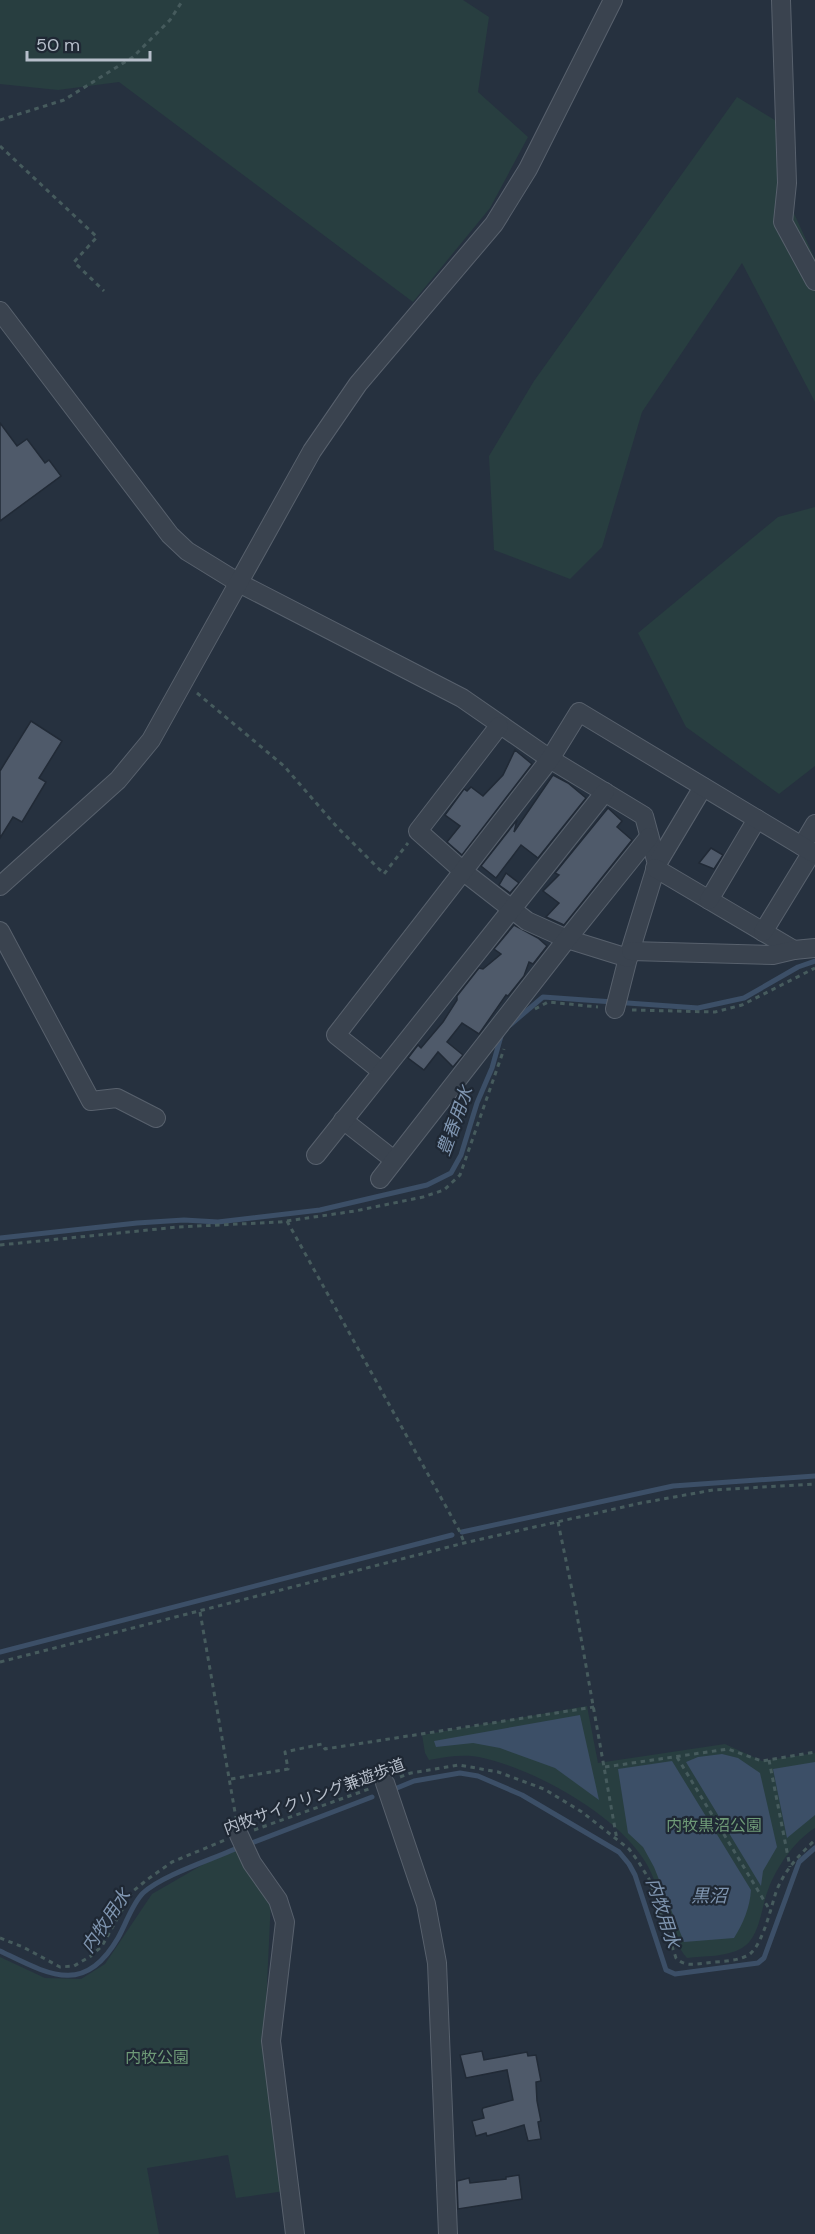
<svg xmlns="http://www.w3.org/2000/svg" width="815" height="2234" font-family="'DM Sans','Noto Sans JP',sans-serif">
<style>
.green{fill:#283e40}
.water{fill:#3c4f67}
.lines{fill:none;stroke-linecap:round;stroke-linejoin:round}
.stream{stroke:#3c4f67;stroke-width:5}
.building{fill:#4f5a6a;stroke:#212a36;stroke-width:1.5}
.minor-casing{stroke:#58616d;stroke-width:20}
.path{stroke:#465b5d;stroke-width:3;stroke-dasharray:4.5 4.5;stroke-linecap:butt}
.minor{stroke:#3a434f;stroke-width:18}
.labels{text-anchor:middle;stroke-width:4.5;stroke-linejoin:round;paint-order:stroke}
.street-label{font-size:16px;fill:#b6beca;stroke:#1f2834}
.park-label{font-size:16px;fill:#6e9a77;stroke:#1f2834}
.water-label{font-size:18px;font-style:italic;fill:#7f95b0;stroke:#1f2834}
</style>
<rect width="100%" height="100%" fill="#26313f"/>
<g class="green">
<polygon points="0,0 463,0 489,17 478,92 528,137 490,208 413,302 119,82 58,90 0,84"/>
<polygon points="737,97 778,122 785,194 815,259 815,402 742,263 642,412 602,547 570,579 494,550 489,456 534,381"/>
<polygon points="815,507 815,766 779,794 686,727 638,633 778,517"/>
<path d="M587 1706 598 1763 725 1744 762 1761 815 1753V1828C794 1841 776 1868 768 1890 761 1908 760 1938 742 1948 727 1957 705 1956 687 1958 669 1938 662 1890 646 1863 618 1815 533 1768 479 1757 463 1754 445 1757 429 1760L425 1753 422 1735Z"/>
<polygon points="235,1846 271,1899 264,2049 285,2191 236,2198 228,2155 147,2168 159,2234 0,2234 0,1957 45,1978 81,1979 105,1964 152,1894"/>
</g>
<g class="water">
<polygon points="580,1715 599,1800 555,1768 500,1748 473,1743 436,1747 434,1741"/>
<polygon points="722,1754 738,1758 760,1773 777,1847 763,1871 761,1886 686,1762 698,1757"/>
<path d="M672 1761 751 1890C750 1907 743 1924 734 1938L684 1942 654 1867 643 1847 628 1833 618 1769Z"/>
<polygon points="815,1762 815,1815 787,1838 773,1769"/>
</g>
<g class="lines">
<g class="stream">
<polyline points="510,1025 543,997 698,1008 744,998 798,967 815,961"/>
<polyline points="0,1238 137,1223 184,1220 218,1222 320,1210 427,1185 451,1173 461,1155 477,1103 492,1068 501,1036"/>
<polyline points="462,1532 673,1486 815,1476"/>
<polyline points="0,1652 452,1535"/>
<polyline points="397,1788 414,1781 460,1773 478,1776 522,1795 619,1852 629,1864 635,1875 666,1970 675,1974 758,1963 764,1958 799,1862 815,1848"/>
<polyline points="249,1844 372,1797"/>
<path d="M0 1951C48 1974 84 1997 118 1938 126 1924 132 1904 143 1893 163 1875 208 1861 235 1849"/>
</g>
</g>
<g class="building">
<polygon points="0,423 17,446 27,439 45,463 49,460 61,476 0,521"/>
<polygon points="31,721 62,741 39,778 46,782 22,822 13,817 0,838 0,771"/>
<polygon points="515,750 532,764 462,855 447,842 460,826 445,815 464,789 467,791 471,787 483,796 503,775"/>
<polygon points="553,775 568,783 586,798 538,858 521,845 496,878 481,866 517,820 514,832"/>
<polygon points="608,808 622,821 617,827 632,840 564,925 546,917 559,903 543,891 559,875 555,873"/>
<polygon points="711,848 723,855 714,869 699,863"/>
<polygon points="506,873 519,883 510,893 499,885"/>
<polygon points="514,925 538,938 547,946 533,964 529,962 524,976 508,996 506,995 479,1034 462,1023 447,1042 463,1055 453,1067 438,1052 424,1070 408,1058 418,1045 421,1048 443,1022 457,1000 457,996 479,968 483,969 501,954 494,949"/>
<polygon points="482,2051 484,2060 527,2052 528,2056 536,2055 541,2081 536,2082 537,2101 541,2121 538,2122 541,2139 528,2141 524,2125 487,2136 486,2133 476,2136 472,2121 484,2118 482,2110 483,2108 513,2100 507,2070 466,2078 460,2055"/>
<polygon points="519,2175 522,2199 458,2209 457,2181 469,2178 470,2183 506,2179 506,2177"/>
</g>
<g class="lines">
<defs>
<g id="minor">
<polyline points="781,0 787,183 783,222 815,281"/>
<polyline points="0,311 170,535 187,551 239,583 462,698 550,759 644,816 657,864 628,958 615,1009"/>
<polyline points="499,726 418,831 464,872 527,921 567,939 628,958"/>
<polyline points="802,846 815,824"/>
<polyline points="657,864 703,787"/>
<polyline points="655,868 794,950"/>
<polyline points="0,886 118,780 151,740 312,451 358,384 494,224 528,169 613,0"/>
<polyline points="709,900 757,819"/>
<polyline points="0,931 91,1101 117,1098 156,1118"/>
<polyline points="763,932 812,852"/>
<polyline points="631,951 773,955 794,950 815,948"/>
<polyline points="381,1071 336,1035 550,759 579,712 815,854"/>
<polyline points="343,1120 394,1160"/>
<polyline points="316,1155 605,792"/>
<polyline points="380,1179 567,939 649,837"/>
<polyline points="385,1783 426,1904 437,1963 448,2234"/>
<polyline points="239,1835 252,1863 278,1900 285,1922 271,2041 295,2234"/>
</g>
</defs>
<use href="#minor" class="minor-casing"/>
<g class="path">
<polyline points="0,120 64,100 133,57 170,20 183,0"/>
<polyline points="0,146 97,237 74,262 104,291"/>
<polyline points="197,693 284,766 337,827 384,874 408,843"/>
<polyline points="535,1009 548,1002 598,1007"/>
<polyline points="632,1010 715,1012 742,1005 815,968"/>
<polyline points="287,1221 459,1530 464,1542"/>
<polyline points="0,1245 178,1227 280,1222 355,1211 423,1197 444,1190 460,1175 504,1049"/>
<polyline points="558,1522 575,1604 617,1840"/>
<polyline points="200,1612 236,1818"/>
<polyline points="0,1662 464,1543 641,1503 713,1490 815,1484"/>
<polyline points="677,1757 771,1912"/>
<polyline points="769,1760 790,1867"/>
<polyline points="605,1767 728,1749 762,1761 815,1752"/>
<path d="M400 1777 411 1773 459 1765 498 1772 544 1789 582 1812 629 1849 638 1861 649 1879 676 1958C685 1967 694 1964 706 1963 720 1961 740 1962 751 1953 763 1942 771 1908 776 1892 784 1871 799 1855 815 1840"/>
<polyline points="231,1779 288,1769 285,1752 322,1744 325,1749 594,1707"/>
<polyline points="254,1830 369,1789"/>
<polyline points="0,1938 23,1947 60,1967 74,1966 91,1956 102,1946 132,1892 148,1879 172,1862 225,1840"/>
</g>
<use href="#minor" class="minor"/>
</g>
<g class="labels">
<g class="street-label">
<text transform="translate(314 1796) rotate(-20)" y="6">内牧サイクリング兼遊歩道</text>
</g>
<g class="park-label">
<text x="714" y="1831">内牧黒沼公園</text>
<text x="157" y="2063">内牧公園</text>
</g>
<g class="water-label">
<text transform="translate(455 1121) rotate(-70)" y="6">豊春用水</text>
<text x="709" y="1902">黒沼</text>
<text transform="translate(663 1913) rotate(72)" y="6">内牧用水</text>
<text transform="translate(106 1921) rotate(-56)" y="6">内牧用水</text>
</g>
</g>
<path d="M27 51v9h123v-9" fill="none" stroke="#b6beca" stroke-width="3"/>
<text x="36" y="51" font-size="18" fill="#b6beca" stroke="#1f2834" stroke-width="4.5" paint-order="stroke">50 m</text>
</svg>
